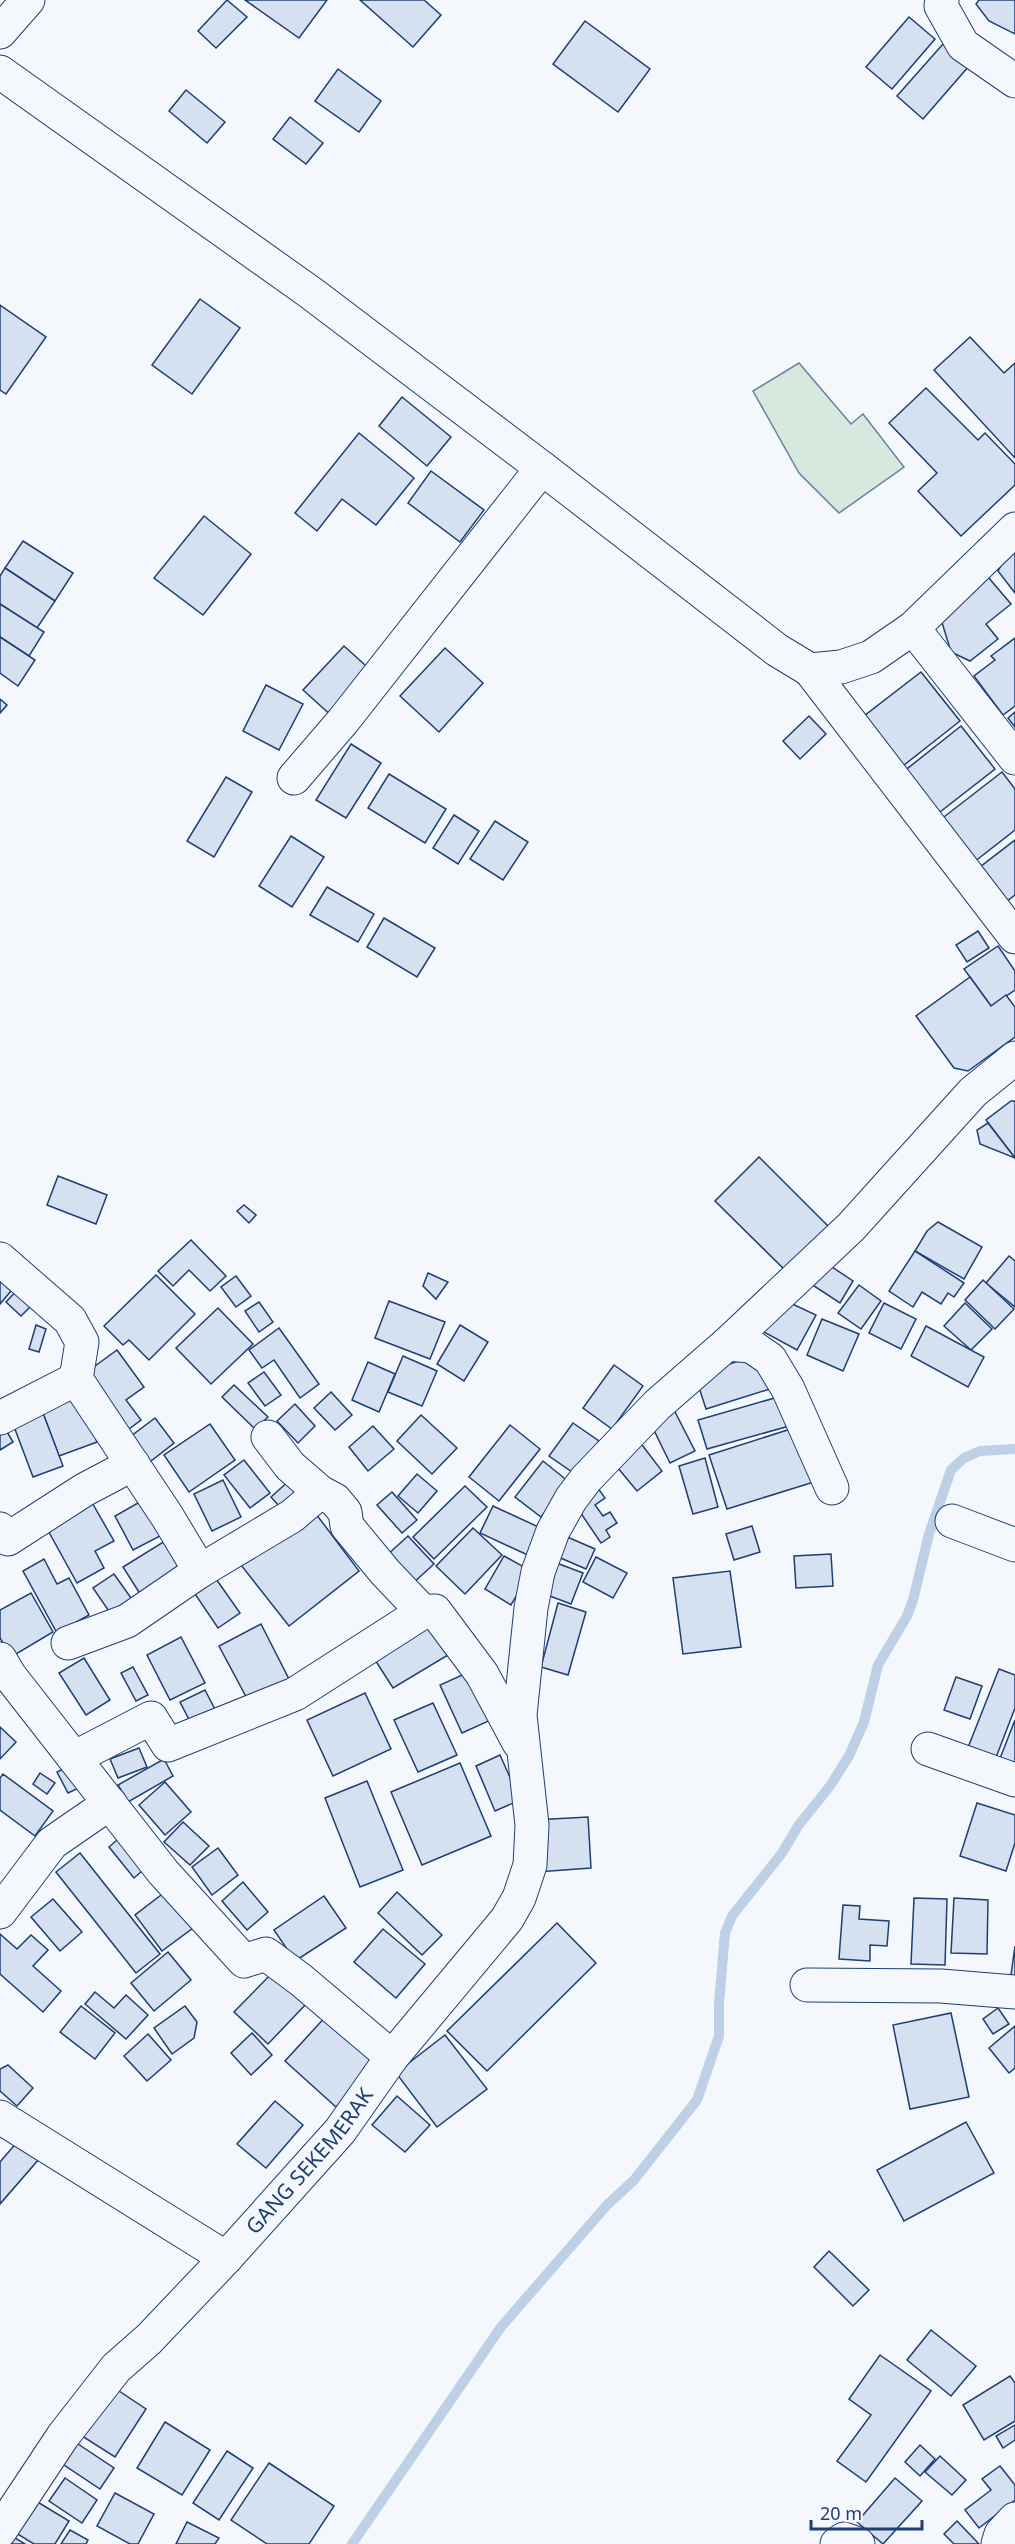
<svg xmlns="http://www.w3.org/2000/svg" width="1015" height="2544" font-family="'Noto Sans',sans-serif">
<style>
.green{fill:#d7e8df;stroke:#687fa3;stroke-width:1.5}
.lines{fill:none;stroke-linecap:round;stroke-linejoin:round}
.stream{stroke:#bed0e5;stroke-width:10}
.building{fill:#d5e0f0;stroke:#1d3f73;stroke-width:1.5}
.minor-casing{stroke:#1d3f73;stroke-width:35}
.tertiary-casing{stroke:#1d3f73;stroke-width:35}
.minor{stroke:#f4f7fb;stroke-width:33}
.tertiary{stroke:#f4f7fb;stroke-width:33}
.labels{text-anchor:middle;stroke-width:4.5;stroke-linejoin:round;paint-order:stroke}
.street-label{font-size:21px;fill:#1d3f73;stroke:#f4f7fb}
</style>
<rect width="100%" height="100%" fill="#f4f7fb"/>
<polygon class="green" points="799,363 851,424 863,414 904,467 839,513 799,473 753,391"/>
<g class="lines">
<polyline class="stream" points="352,2544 501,2327 607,2205 634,2180 697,2100 719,2036 719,2003 725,1933 732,1916 782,1853 798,1826 830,1786 849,1756 864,1722 878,1665 907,1616 913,1600 929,1534 951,1470 964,1458 980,1451 1015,1449"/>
</g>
<g class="building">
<polygon points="227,0 247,17 216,48 198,31"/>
<polygon points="245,0 327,0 299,38"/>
<polygon points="360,0 424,0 441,15 413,47"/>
<polygon points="979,0 1015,0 1015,34 989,21 976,4"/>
<polygon points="909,17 935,39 892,89 866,67"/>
<polygon points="585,21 650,69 618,112 553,64"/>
<polygon points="943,44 969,66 923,119 897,96"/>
<polygon points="338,69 381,101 359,132 315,101"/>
<polygon points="186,90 225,122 207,143 169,111"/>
<polygon points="290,117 323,143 306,164 273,139"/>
<polygon points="200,299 240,328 192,394 152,365"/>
<polygon points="0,305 46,337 6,394 0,390"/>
<polygon points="970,337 1004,373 1015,363 1015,458 934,370"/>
<polygon points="926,388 978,440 985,433 1015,464 1015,485 961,536 918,491 937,473 889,423"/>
<polygon points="402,397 451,437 427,466 379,426"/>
<polygon points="359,433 414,478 376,525 342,499 317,531 295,513"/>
<polygon points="431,471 484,510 460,542 408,503"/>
<polygon points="204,516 251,554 203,615 154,578"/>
<polygon points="23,541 73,573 55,601 5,568"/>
<polygon points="1015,548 1015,593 998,571 1006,557"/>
<polygon points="5,568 55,601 37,628 0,604 0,576"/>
<polygon points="988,577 1011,604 986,624 998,639 970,661 951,652 940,616"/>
<polygon points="0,604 44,632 29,656 0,637"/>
<polygon points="0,637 35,660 18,686 0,673"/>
<polygon points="1015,638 1015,706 1003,715 974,676 995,660 991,656"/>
<polygon points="344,646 375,674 334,718 303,690"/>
<polygon points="445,648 483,683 439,732 400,696"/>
<polygon points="921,672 960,721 894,773 855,723"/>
<polygon points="266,685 303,704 279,750 243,731"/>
<polygon points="0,699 7,705 0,713"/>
<polygon points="1015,712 1015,727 1008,718"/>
<polygon points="809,716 826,734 800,759 783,741"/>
<polygon points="961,726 995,769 931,819 898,776"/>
<polygon points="351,744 381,763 346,818 316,800"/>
<polygon points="1002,772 1015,789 1015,830 974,862 940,820"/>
<polygon points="389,774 446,809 425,843 368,808"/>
<polygon points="226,777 252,792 214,857 187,841"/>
<polygon points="454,815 479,831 458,864 433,848"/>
<polygon points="495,821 528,842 503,880 470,859"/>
<polygon points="291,836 324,857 292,907 259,886"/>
<polygon points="1015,840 1015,895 1007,901 980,867"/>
<polygon points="327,887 374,914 358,942 310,915"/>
<polygon points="384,918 435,948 417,977 367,947"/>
<polygon points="978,931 989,948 967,962 956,945"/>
<polygon points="998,946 1015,971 1015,990 991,1006 964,969"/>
<polygon points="970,977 991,1006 1006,995 1015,1007 1015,1037 968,1071 954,1068 916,1016"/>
<polygon points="1011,1101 1015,1101 1015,1158 986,1120"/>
<polygon points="988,1123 1015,1158 980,1144 977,1130"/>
<polygon points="759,1157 833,1231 789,1274 715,1201"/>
<polygon points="58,1176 107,1195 96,1224 47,1205"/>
<polygon points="244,1205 256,1215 249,1223 237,1211"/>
<polygon points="938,1222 982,1247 964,1279 915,1251 927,1231"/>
<polygon points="191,1240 226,1276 210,1291 189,1270 173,1286 158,1271"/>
<polygon points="915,1251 964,1283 954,1297 948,1293 941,1304 922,1292 913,1307 889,1291"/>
<polygon points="1009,1256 1015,1261 1015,1307 986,1283"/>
<polygon points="826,1263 853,1281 840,1303 811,1284"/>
<polygon points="428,1273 448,1282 436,1299 423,1286"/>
<polygon points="156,1275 195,1314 149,1360 129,1340 123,1345 104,1326"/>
<polygon points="236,1276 251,1296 236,1307 221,1287"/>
<polygon points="983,1280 1014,1309 995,1329 965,1300"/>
<polygon points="0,1281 11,1291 0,1304"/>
<polygon points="859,1285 881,1301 861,1329 838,1313"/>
<polygon points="18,1289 34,1303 21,1316 6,1302"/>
<polygon points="389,1301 445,1322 430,1359 375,1338"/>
<polygon points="786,1301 816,1315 797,1350 762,1331"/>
<polygon points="259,1302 273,1322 259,1332 245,1311"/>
<polygon points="884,1303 916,1319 901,1349 869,1333"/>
<polygon points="965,1303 992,1329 971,1350 944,1326"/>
<polygon points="218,1308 253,1344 211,1384 176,1348"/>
<polygon points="822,1319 859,1334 843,1371 807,1355"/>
<polygon points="36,1325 46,1329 39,1352 29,1349"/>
<polygon points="460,1325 488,1342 464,1381 437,1364"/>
<polygon points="926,1326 984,1357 968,1387 911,1356"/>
<polygon points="279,1328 319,1384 300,1398 274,1360 262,1368 249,1350"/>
<polygon points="117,1350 144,1387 126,1400 141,1420 121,1435 80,1377"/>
<polygon points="403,1356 437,1371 422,1406 388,1392"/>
<polygon points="748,1358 773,1388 706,1409 695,1375"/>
<polygon points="368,1362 395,1374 379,1412 352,1400"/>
<polygon points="614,1365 643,1386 612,1429 583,1408"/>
<polygon points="264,1372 281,1395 265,1406 248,1383"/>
<polygon points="234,1385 268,1417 255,1429 222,1397"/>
<polygon points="78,1391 97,1442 59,1456 40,1405"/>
<polygon points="331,1392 352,1415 335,1430 314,1408"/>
<polygon points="785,1395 793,1425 707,1449 698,1420"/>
<polygon points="295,1404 315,1426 298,1443 277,1421"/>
<polygon points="40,1405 63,1466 33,1477 10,1416"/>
<polygon points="672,1406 695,1451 670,1463 648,1418"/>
<polygon points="421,1415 457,1448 432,1474 397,1441"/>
<polygon points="155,1418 174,1443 142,1468 122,1443"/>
<polygon points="573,1423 599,1441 575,1474 549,1456"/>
<polygon points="210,1424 235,1460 189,1492 164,1455"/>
<polygon points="3,1425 13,1442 0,1450 0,1427"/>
<polygon points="510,1425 540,1449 499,1501 469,1477"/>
<polygon points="373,1426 394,1449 368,1471 349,1447"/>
<polygon points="797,1427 814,1482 727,1509 709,1455"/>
<polygon points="639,1441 662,1471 637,1491 613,1462"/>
<polygon points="705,1458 718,1507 693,1514 679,1466"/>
<polygon points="244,1460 270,1493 250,1508 224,1475"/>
<polygon points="543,1461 569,1482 541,1517 515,1497"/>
<polygon points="417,1474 437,1491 418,1513 398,1496"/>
<polygon points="291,1479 306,1495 286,1514 271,1497"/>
<polygon points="223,1480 241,1517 212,1531 194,1494"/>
<polygon points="595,1484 605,1498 595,1505 603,1516 610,1512 617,1523 606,1530 610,1537 601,1543 572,1500"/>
<polygon points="465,1486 487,1507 434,1559 413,1537"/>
<polygon points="392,1492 417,1520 402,1533 377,1505"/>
<polygon points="90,1499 114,1541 95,1551 104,1568 77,1583 45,1525"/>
<polygon points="145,1499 164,1534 133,1550 115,1516"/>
<polygon points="493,1506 545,1530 532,1557 480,1533"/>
<polygon points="313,1510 359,1571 289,1626 241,1565"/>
<polygon points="752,1526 760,1552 734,1560 726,1534"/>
<polygon points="473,1528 502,1555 465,1594 436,1566"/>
<polygon points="173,1536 194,1570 144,1600 123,1567"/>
<polygon points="408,1536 434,1564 412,1584 386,1556"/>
<polygon points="565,1536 595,1549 586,1569 556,1556"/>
<polygon points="831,1554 833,1586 796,1588 794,1556"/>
<polygon points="504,1556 531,1571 511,1605 485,1589"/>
<polygon points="596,1557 627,1573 613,1598 583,1582"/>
<polygon points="44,1559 57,1584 69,1578 89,1615 57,1633 23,1571"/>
<polygon points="554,1562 583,1573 571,1604 542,1593"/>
<polygon points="730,1571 741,1647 683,1654 673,1578"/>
<polygon points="114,1574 136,1605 115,1620 93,1588"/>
<polygon points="214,1576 240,1613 218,1628 193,1591"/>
<polygon points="31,1593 53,1632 11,1657 0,1638 0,1610"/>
<polygon points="558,1603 586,1612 568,1675 541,1667"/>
<polygon points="431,1616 453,1652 393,1688 370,1652"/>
<polygon points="261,1624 292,1685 251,1706 219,1646"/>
<polygon points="181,1637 205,1683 170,1700 147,1655"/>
<polygon points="84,1658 110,1700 86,1715 59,1673"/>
<polygon points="133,1667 148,1695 136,1701 121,1673"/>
<polygon points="999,1669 1015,1675 1015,1708 995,1760 967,1750"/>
<polygon points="471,1671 493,1719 462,1733 440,1685"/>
<polygon points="956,1677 982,1686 970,1719 944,1710"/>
<polygon points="205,1690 220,1719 195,1731 180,1702"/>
<polygon points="365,1693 391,1749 333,1776 307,1720"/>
<polygon points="433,1703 457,1755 418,1772 394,1720"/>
<polygon points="1015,1720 1015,1767 999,1761"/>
<polygon points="0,1727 16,1742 0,1759"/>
<polygon points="139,1748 147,1767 118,1778 110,1759"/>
<polygon points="500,1755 520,1800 495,1811 476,1766"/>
<polygon points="164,1759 173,1776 128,1802 118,1785"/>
<polygon points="460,1763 491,1836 422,1865 391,1792"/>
<polygon points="69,1766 81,1787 68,1793 57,1772"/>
<polygon points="40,1773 55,1783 47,1794 33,1784"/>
<polygon points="3,1774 53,1811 35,1836 0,1810 0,1778"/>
<polygon points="367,1781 403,1870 360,1887 325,1798"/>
<polygon points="165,1782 191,1812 165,1835 139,1805"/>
<polygon points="977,1803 1015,1815 1015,1843 1006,1871 960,1856"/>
<polygon points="588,1817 591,1868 537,1872 534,1820"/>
<polygon points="183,1822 209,1846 190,1865 164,1842"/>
<polygon points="124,1834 149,1865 134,1878 109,1847"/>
<polygon points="218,1848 238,1875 212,1895 192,1867"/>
<polygon points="80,1853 160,1954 136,1973 56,1872"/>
<polygon points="243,1882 268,1912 247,1930 222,1901"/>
<polygon points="169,1889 197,1925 162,1951 135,1915"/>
<polygon points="397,1892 442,1935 422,1955 378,1913"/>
<polygon points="324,1896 346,1928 295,1961 274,1930"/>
<polygon points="914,1898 947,1899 945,1965 911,1964"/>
<polygon points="954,1898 988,1900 987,1954 951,1953"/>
<polygon points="53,1899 82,1932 60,1951 31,1917"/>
<polygon points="843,1905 860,1906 859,1919 889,1921 887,1946 870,1945 870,1961 839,1959"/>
<polygon points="557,1923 596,1963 487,2071 447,2031"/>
<polygon points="383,1929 425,1964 396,1998 354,1962"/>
<polygon points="0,1934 17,1949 31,1935 48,1950 33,1966 61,1991 43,2012 0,1974"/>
<polygon points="1015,1946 1015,1976 1011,1975"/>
<polygon points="168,1952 191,1980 154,2011 131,1983"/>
<polygon points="275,1970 308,2002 268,2044 234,2012"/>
<polygon points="95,1992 114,2008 126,1995 148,2015 126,2039 85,2004"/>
<polygon points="81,2006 115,2033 95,2059 60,2032"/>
<polygon points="185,2006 197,2022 194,2038 172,2054 154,2028"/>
<polygon points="998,2008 1009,2024 993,2034 983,2019"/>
<polygon points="951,2013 969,2097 910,2109 893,2025"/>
<polygon points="328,2014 379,2060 336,2107 285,2061"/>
<polygon points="1015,2026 1015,2068 1009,2073 989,2048"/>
<polygon points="252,2033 272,2055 251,2075 231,2053"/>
<polygon points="148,2034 171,2060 147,2081 124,2056"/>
<polygon points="445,2035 487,2089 437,2127 396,2073"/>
<polygon points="8,2065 33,2088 17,2106 0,2091 0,2069"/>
<polygon points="397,2096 430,2125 405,2152 372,2125"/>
<polygon points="275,2101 303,2125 266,2168 237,2144"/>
<polygon points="966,2122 994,2173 904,2221 877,2170"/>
<polygon points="18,2141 39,2159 0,2204 0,2162"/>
<polygon points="829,2251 869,2290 853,2306 814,2267"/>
<polygon points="931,2330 976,2366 951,2396 907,2360"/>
<polygon points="880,2355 931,2391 866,2482 837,2461 871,2415 849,2399"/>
<polygon points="1010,2376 1015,2383 1015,2421 984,2440 963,2405"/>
<polygon points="113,2387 146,2409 115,2457 82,2436"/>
<polygon points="165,2422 210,2450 182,2495 137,2468"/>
<polygon points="1015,2425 1015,2440 1003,2448 996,2436"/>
<polygon points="75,2442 114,2468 100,2489 61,2463"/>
<polygon points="920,2445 935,2459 920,2476 905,2462"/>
<polygon points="227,2451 253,2468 219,2520 193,2503"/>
<polygon points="940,2456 966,2480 952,2495 925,2472"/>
<polygon points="269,2463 334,2506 309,2544 267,2544 231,2520"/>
<polygon points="1000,2466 1015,2485 1015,2500 979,2528 965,2510 991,2490 982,2479"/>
<polygon points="65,2478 97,2500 82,2523 49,2501"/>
<polygon points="895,2478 922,2501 883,2544 857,2522"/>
<polygon points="115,2493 154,2514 138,2544 130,2544 97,2526"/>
<polygon points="31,2498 69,2521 55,2544 34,2544 11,2530"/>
<polygon points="957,2521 979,2544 954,2544 944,2534"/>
<polygon points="187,2522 219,2538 215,2544 176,2544"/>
<polygon points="70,2530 88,2540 86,2544 61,2544"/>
<polygon points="5,2532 25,2544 0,2544"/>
</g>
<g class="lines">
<defs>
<g id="minor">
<polyline points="942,0 941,6 963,45 1015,81"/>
<polyline points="0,72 311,293 542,468 777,650 810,670 841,667 871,657 913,628 1015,529"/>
<polyline points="913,628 1015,758"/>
<polyline points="810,670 1015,937"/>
<polyline points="294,778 343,721 542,468"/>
<polyline points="0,1259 70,1320 82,1342 76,1379 167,1516 200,1571"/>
<polyline points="727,1344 751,1346 770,1359 788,1389 832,1488"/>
<polyline points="0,1418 76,1379"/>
<polyline points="268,1437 290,1466 320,1492 335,1500 345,1512 347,1526 385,1572 423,1612 435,1611 482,1674 519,1743"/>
<polyline points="952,1521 1015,1545"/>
<polyline points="0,1529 8,1539 84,1490 133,1464"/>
<polyline points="68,1643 127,1621 200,1571 292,1516 320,1492"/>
<polyline points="0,1659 10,1676 163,1872 244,1961 266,1954 301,1980 392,2057"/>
<polyline points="928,1749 1015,1780"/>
<polyline points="74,1758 151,1718 168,1745 295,1694 423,1612"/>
<polyline points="0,1912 52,1843 110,1803"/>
<polyline points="807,1985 941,1986 1015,1992"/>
<polyline points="0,2117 226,2258"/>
<path id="s1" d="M0 2531 63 2436 116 2368 149 2339 226 2258 340 2131 392 2057 507 1919 519 1898 530 1865 532 1825 520 1715 531 1608 538 1572 553 1531 571 1499 586 1479 657 1405 727 1344 851 1227 973 1092 1015 1058"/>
<polyline points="837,2544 844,2539 858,2544"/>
<polyline points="998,2544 1001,2534 1015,2519"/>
</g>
<polyline id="tertiary" points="0,32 28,0"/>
</defs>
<use href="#minor" class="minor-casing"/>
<use href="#tertiary" class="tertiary-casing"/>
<use href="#minor" class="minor"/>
<use href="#tertiary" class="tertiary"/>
</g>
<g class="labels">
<g class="street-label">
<text dy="7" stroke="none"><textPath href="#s1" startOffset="484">GANG SEKEMERAK</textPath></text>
</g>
</g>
<path d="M811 2520v9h111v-9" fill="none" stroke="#1d3f73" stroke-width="3"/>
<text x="820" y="2520" font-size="18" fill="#1d3f73" stroke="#f4f7fb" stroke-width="4.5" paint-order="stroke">20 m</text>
</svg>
